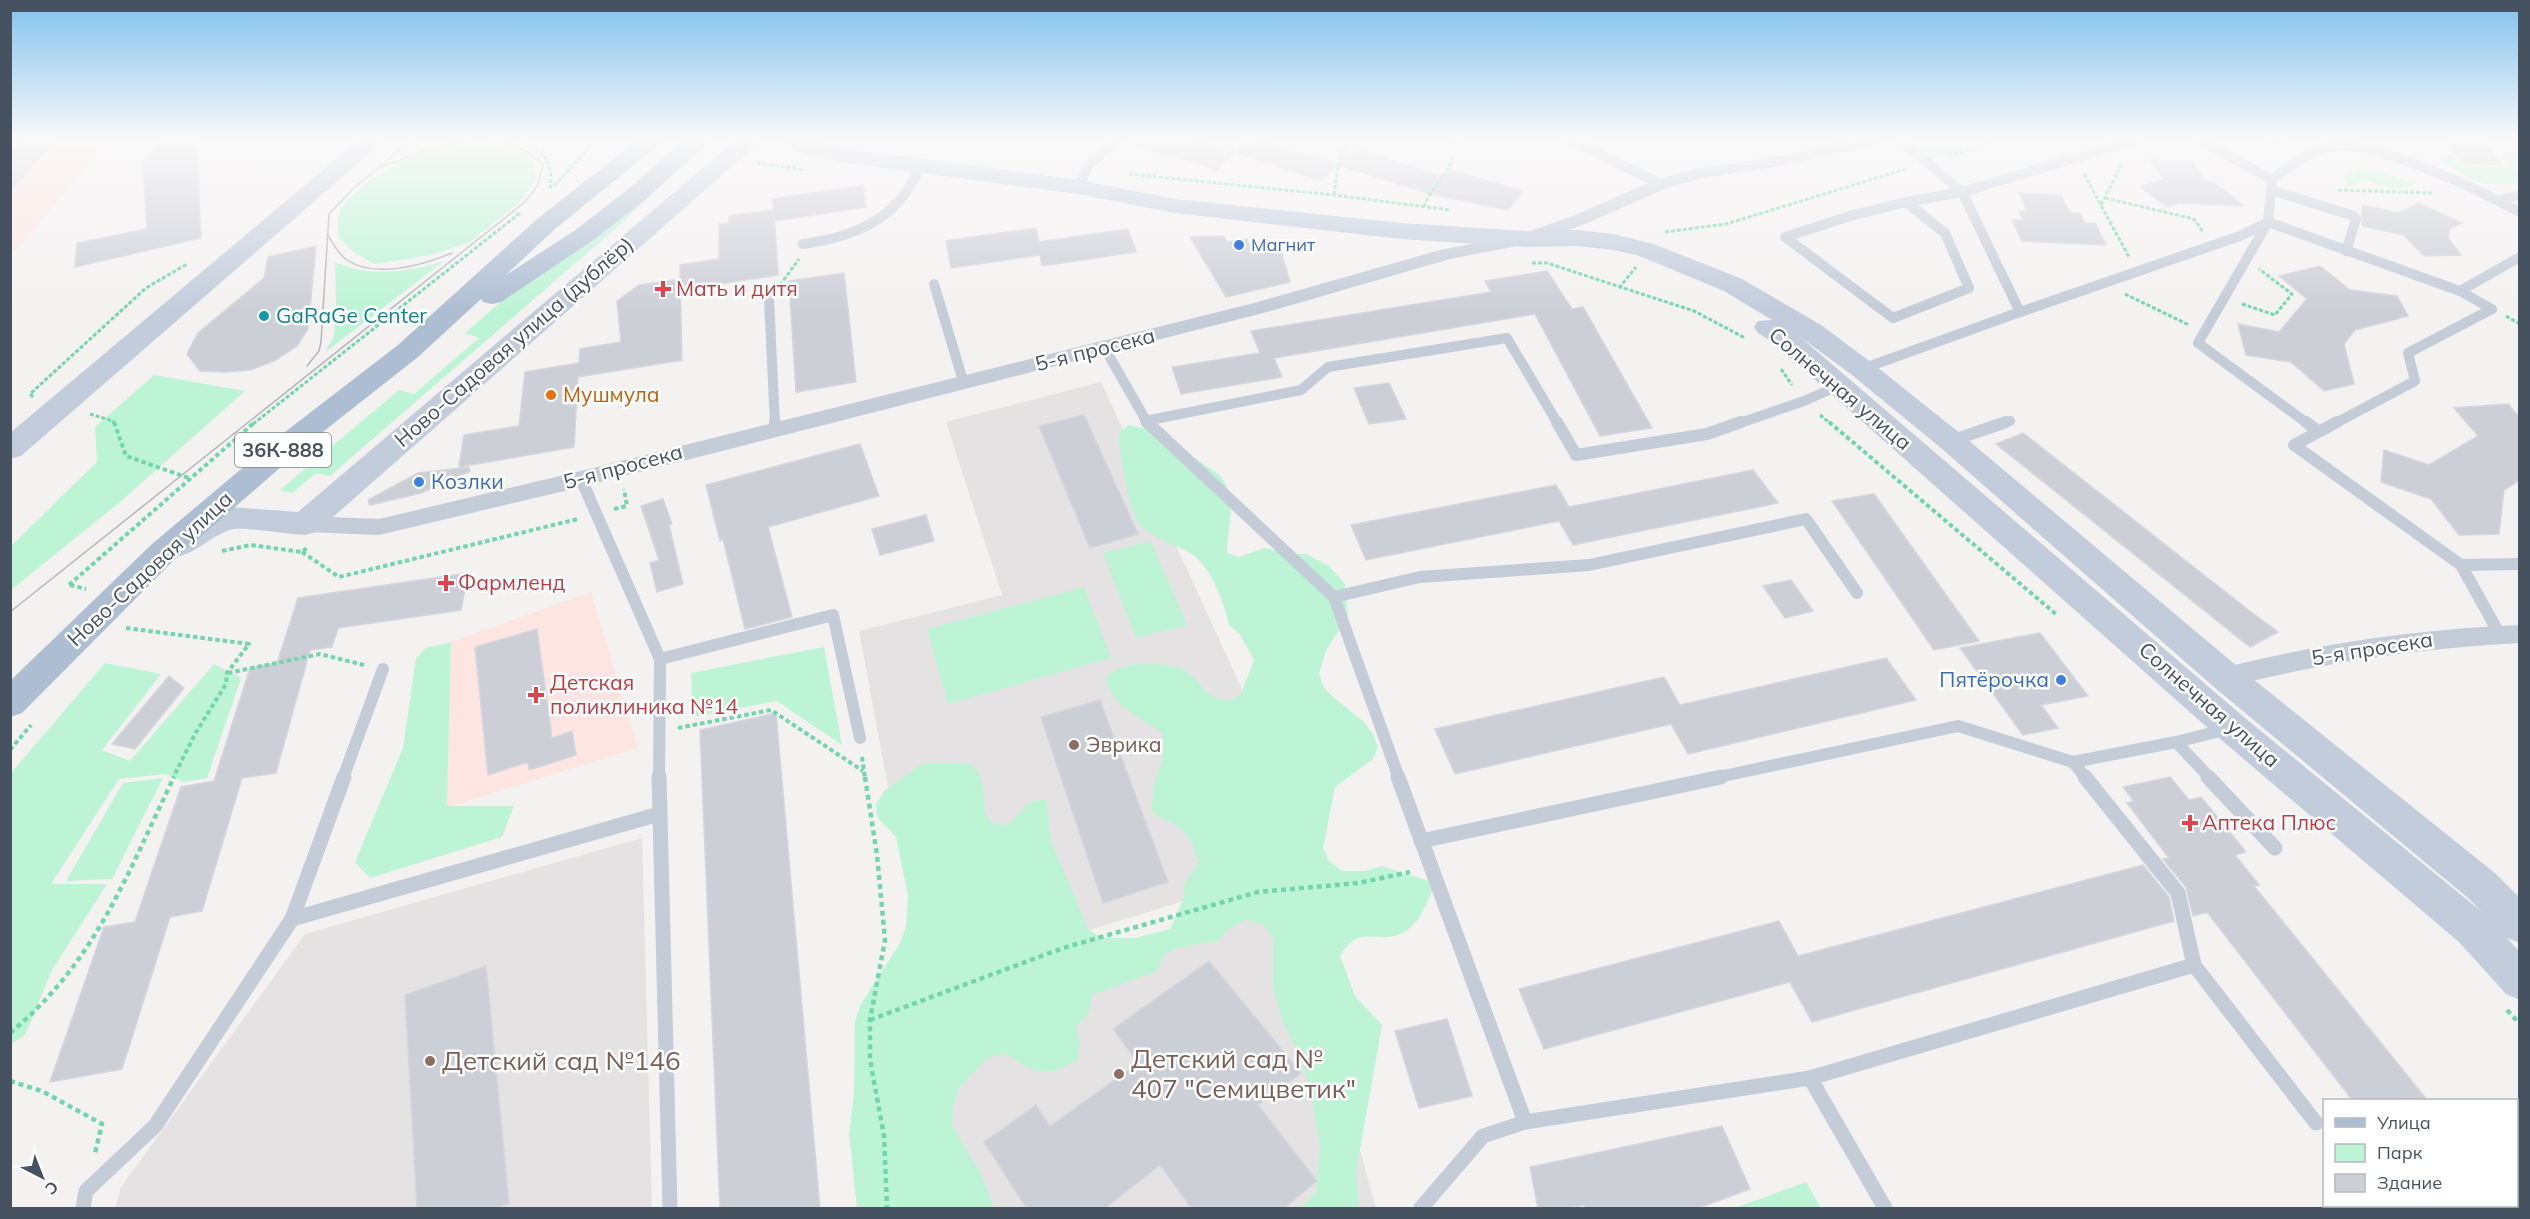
<svg xmlns="http://www.w3.org/2000/svg" width="2530" height="1219" font-family="Mulish,sans-serif">
<style>
.education{fill:#e5e2e3}
.medical{fill:#fde6e1}
.green{fill:#bdf4d6}
.building{fill:#cdcfd7;stroke:#d5d6dd;stroke-width:1.5}
.lines{fill:none;stroke-linecap:round;stroke-linejoin:round}
.path-far2{stroke:#71d6ac;stroke-width:3;stroke-dasharray:4 2;stroke-linecap:butt}
.path-far1{stroke:#71d6ac;stroke-width:4;stroke-dasharray:4.5 3;stroke-linecap:butt}
.path{stroke:#71d6ac;stroke-width:4.5;stroke-dasharray:5 4;stroke-linecap:butt}
.lane-far2{stroke:#c4ccd7;stroke-width:10}
.lane-far1{stroke:#c4ccd7;stroke-width:12}
.lane{stroke:#c4ccd7;stroke-width:15}
.street{fill:#c4ccd7;fill-rule:evenodd}
.secondary{fill:#c2ccdb;fill-rule:evenodd}
.primary{fill:#aebed2;fill-rule:evenodd}
.tram{stroke:#b3b5bc;stroke-width:1.5}
.shop-dot{fill:#3f7fe0;stroke:#fff;stroke-width:2}
.health-dot{fill:#e0444e;stroke:#fff;stroke-width:2}
.culture-dot{fill:#0f9aa8;stroke:#fff;stroke-width:2}
.food-dot{fill:#e8710a;stroke:#fff;stroke-width:2}
.education-dot{fill:#8d6e63;stroke:#fff;stroke-width:2}
.labels{text-anchor:middle;stroke-width:5;stroke-linejoin:round;paint-order:stroke}
.far-shop-label{font-size:18px;fill:#366cbe;stroke:#fff;text-anchor:start}
.shield{fill:#fff;stroke:#7e8690;stroke-width:1.5}
.shield-label{font-size:20px;font-weight:bold;fill:#475261}
.health-label{font-size:21px;fill:#be3a42;stroke:#fff;text-anchor:start}
.culture-label{font-size:21px;fill:#0d838f;stroke:#fff;text-anchor:start}
.street-label{font-size:21px;fill:#475261;stroke:#fff}
.food-label{font-size:21px;fill:#c56008;stroke:#fff;text-anchor:start}
.shop-label{font-size:21px;fill:#366cbe;stroke:#fff;text-anchor:start}
.education-label{font-size:21px;fill:#785e54;stroke:#fff;text-anchor:start}
.near-education-label{font-size:26px;fill:#785e54;stroke:#fff;text-anchor:start}
</style>
<rect width="100%" height="100%" fill="#f4f1f1"/>
<g class="education">
<polygon points="1101,382 1320,859 924,981 859,631 1002,595 946,422"/>
<polygon points="642,838 652,1208 115,1208 121,1187 305,934"/>
<polygon points="1292,902 1376,1208 928,1208 892,1050"/>
</g>
<g class="medical">
<polygon points="10,139 110,139 16,250 11,250"/>
<polygon points="591,592 638,748 447,807 451,642"/>
</g>
<g class="green">
<polygon points="1910,139 1993,139 1928,160 1905,146"/>
<path d="M471 142 506 149 532 159 536 179 520 202 470 242 430 255 375 264 355 253 339 238C339 231 337 221 339 215 342 205 351 196 358 190 392 161 428 149 471 142Z"/>
<polygon points="2519,149 2519,183 2484,184 2472,179 2438,159 2451,155 2466,165 2506,168 2510,166 2503,153"/>
<polygon points="668,157 685,157 665,182 624,221 330,476 316,473 292,493 280,490 399,390 414,394 479,338 465,333"/>
<polygon points="2360,169 2380,171 2414,185 2395,189 2363,180 2354,186 2346,186 2344,174"/>
<path d="M444 261 324 353 334 337 336 301 335 262C371 278 407 272 444 261Z"/>
<polygon points="154,375 245,391 120,502 11,590 11,546 97,462 95,427"/>
<path d="M1128 425 1152 430 1165 437 1219 475C1239 496 1227 527 1227 553L1239 557 1265 548 1292 554H1306L1329 566 1345 584 1348 617 1326 650 1319 674 1323 686 1332 696 1365 723 1373 734 1378 747 1373 759 1335 787 1323 848 1329 861 1342 871H1365L1381 866 1435 883C1429 897 1424 914 1413 925 1383 954 1363 917 1340 956L1355 996 1382 1025 1356 1172 1359 1208H1300L1316 1192 1320 1146 1310 1090 1300 1056 1283 1022 1273 988V937L1262 924 1246 920 1229 928 1218 941 1180 947 1164 955 1157 971 1092 995 1090 1012 1076 1026 1080 1042 1077 1061C1041 1079 1036 1072 1004 1053L986 1059 959 1088 953 1107 952 1126 980 1172 994 1208H857L849 1133 854 1095 855 1021 861 1004 900 943 906 927 908 895 896 837 877 817 876 804 884 791 923 763H969L978 772 983 785 985 812 992 824 1008 825 1030 802 1046 799 1051 841 1088 929 1101 938H1135L1170 929 1183 900 1184 884 1201 859H1197C1190 827 1177 827 1151 812L1154 784 1163 758 1162 732C1141 718 1109 705 1106 677 1109 675 1113 671 1117 669 1132 661 1176 662 1189 673 1208 690 1200 695 1230 701L1241 694 1254 660 1239 633 1229 625C1225 604 1210 564 1190 553 1173 544 1150 537 1138 522 1129 510 1122 459 1118 441L1120 432Z"/>
<polygon points="1151,541 1187,625 1136,638 1103,553"/>
<polygon points="1084,587 1111,658 948,704 927,629"/>
<polygon points="451,642 447,806 514,806 502,837 370,878 355,862 403,748 416,658 426,648"/>
<polygon points="824,647 842,745 777,701 693,717 691,673"/>
<polygon points="105,663 161,674 102,750 130,761 214,664 241,678 207,778 184,782 165,774 119,779 51,884 107,884 52,970 25,1035 11,1044 11,773"/>
<polygon points="163,778 112,879 66,881 123,783"/>
<polygon points="1806,1182 1821,1208 1735,1208"/>
</g>
<g class="building">
<polygon points="20,139 56,139 10,191 10,150"/>
<polygon points="162,139 196,139 201,238 75,267 77,243 147,229 143,162"/>
<polygon points="1134,139 1188,139 1234,153 1217,170 1133,145"/>
<polygon points="1242,139 1257,139 1338,165 1321,181 1237,153"/>
<polygon points="2443,139 2482,139 2503,166 2462,162"/>
<polygon points="1355,149 1445,177 1451,170 1523,191 1508,210 1430,194 1338,165"/>
<polygon points="2150,160 2193,162 2203,179 2215,183 2244,206 2180,203 2168,207 2140,187 2164,179"/>
<polygon points="863,185 866,207 775,221 774,210 778,275 680,290 680,265 719,259 719,224 729,223 729,216 774,210 772,199"/>
<polygon points="2019,193 2061,195 2070,213 2080,213 2085,223 2095,223 2106,245 2022,241 2012,220 2023,220 2019,211 2027,211"/>
<polygon points="2418,203 2462,223 2450,228 2448,238 2461,255 2424,256 2404,235 2362,226 2362,205 2399,213"/>
<polygon points="1036,228 1039,242 1128,229 1136,252 1042,266 1040,255 951,268 946,241"/>
<polygon points="1224,236 1227,242 1247,239 1249,244 1278,241 1290,282 1226,297 1190,237"/>
<polygon points="316,246 308,329 297,346 274,361 250,370 225,372 200,371 187,354 198,333 264,278 268,257"/>
<polygon points="2320,266 2350,290 2397,296 2408,316 2355,330 2344,344 2354,384 2324,391 2291,362 2246,355 2238,324 2279,332 2307,299 2279,276"/>
<polygon points="1547,271 1572,309 1583,307 1652,428 1600,436 1535,314 1274,358 1282,377 1181,394 1172,367 1260,353 1251,331 1491,292 1485,281"/>
<polygon points="844,273 856,382 796,392 789,281"/>
<polygon points="680,279 682,360 578,377 574,447 459,467 464,435 519,426 525,372 579,363 580,349 621,342 617,301 639,285"/>
<polygon points="1389,383 1406,419 1369,424 1354,388"/>
<polygon points="2508,404 2520,418 2520,480 2504,490 2499,534 2459,535 2431,499 2381,482 2384,450 2429,465 2478,436 2454,408"/>
<polygon points="1084,415 1138,534 1090,548 1039,426"/>
<polygon points="2023,433 2251,612 2278,632 2250,647 1996,444"/>
<polygon points="860,444 879,496 768,527 792,617 745,629 723,539 720,541 706,485"/>
<polygon points="469,467 470,471 421,493 370,505 368,500 418,473"/>
<polygon points="1753,470 1778,503 1573,545 1559,521 1366,560 1351,525 1556,485 1569,507"/>
<polygon points="1874,494 1979,641 1934,650 1832,501"/>
<polygon points="663,499 672,524 669,525 683,584 657,592 650,563 659,560 641,506"/>
<polygon points="926,515 934,541 880,555 872,529"/>
<polygon points="468,573 461,610 338,628 332,647 310,650 276,773 242,778 202,911 170,917 122,1069 50,1082 104,927 135,922 181,787 214,781 250,668 277,663 298,598"/>
<polygon points="1791,580 1813,611 1785,618 1763,586"/>
<polygon points="537,629 552,738 572,731 576,755 529,770 528,762 488,775 475,647"/>
<polygon points="2040,633 2088,696 2041,705 2058,728 2023,735 1960,648"/>
<polygon points="1886,658 1916,700 1688,754 1671,724 1455,774 1435,729 1664,677 1680,705"/>
<polygon points="169,676 184,688 135,749 112,744"/>
<polygon points="1100,700 1168,882 1103,903 1041,717"/>
<polygon points="776,713 820,1209 720,1209 700,730"/>
<polygon points="2170,777 2189,800 2201,797 2246,852 2235,855 2259,885 2254,886 2428,1101 2353,1101 2207,912 2193,916 2186,887 2163,859 2169,858 2127,803 2134,801 2123,787"/>
<polygon points="2143,865 2169,897 2174,921 1812,1022 1790,982 1544,1049 1519,989 1779,921 1798,956"/>
<polygon points="1209,961 1301,1073 1258,1105 1317,1181 1283,1209 1192,1209 1160,1165 1104,1209 1027,1209 984,1142 1036,1105 1050,1126 1138,1063 1113,1029"/>
<polygon points="486,966 509,1203 495,1209 417,1209 405,995"/>
<polygon points="1447,1019 1472,1096 1419,1108 1395,1031"/>
<polygon points="1722,1126 1750,1189 1696,1209 1587,1209 1584,1205 1562,1209 1538,1209 1530,1167"/>
</g>
<g class="lines">
<g class="path-far2">
<path d="M513 139C542 150 554 156 550 190"/>
<polyline points="2256,139 2278,145 2289,139"/>
<polyline points="940,146 948,139"/>
<polyline points="1948,156 2004,139"/>
<polyline points="757,163 805,170"/>
<polyline points="1129,174 1334,195 1450,210"/>
<polyline points="2084,174 2129,257"/>
<polyline points="554,186 597,139"/>
<polyline points="2338,190 2432,193"/>
<polyline points="1334,195 1338,166 1349,139"/>
<polyline points="2105,198 2190,218 2195,220 2203,232"/>
<polyline points="2101,205 2123,162"/>
<path d="M1424 207C1430 187 1449 176 1453 155"/>
<polyline points="1665,232 1726,224 1906,169"/>
<polyline points="1532,263 1547,263 1694,311 1745,338"/>
<polyline points="780,285 799,259"/>
<polyline points="1619,288 1636,267"/>
<polyline points="2125,294 2189,325"/>
<polyline points="2242,304 2275,315 2292,294 2259,269"/>
<polyline points="2506,316 2520,324"/>
<polyline points="1781,369 1792,385"/>
<polyline points="33,397 30,394 146,288 187,264"/>
<polyline points="90,414 113,421 114,424"/>
<polyline points="1820,415 1831,424"/>
<polyline points="253,424 520,213"/>
</g>
<g class="path-far1">
<polyline points="114,422 126,456 189,478"/>
<polyline points="1829,422 2057,615"/>
<polyline points="614,509 627,506 624,489"/>
<polyline points="222,551 251,545 302,552 307,548"/>
<polyline points="302,552 339,577 578,519"/>
<polyline points="69,585 255,422"/>
<polyline points="70,585 86,589"/>
<polyline points="126,628 249,644 227,673 226,684 195,734 173,778"/>
<polyline points="228,673 320,654 364,665"/>
<polyline points="678,728 771,710 863,771"/>
<polyline points="10,750 31,725"/>
<polyline points="862,757 865,778"/>
</g>
<g class="path">
<polyline points="865,777 877,855 885,940 870,1020 870,1060 884,1136 887,1208"/>
<polyline points="2507,1010 2520,1024"/>
<polyline points="870,1020 1063,948 1258,892 1358,883 1410,872"/>
<path d="M10 1033C96 962 127 874 174 777"/>
<polyline points="10,1081 42,1091 102,1124 95,1153"/>
</g>
<g class="lane-far2">
<polyline points="1449,139 1457,139"/>
<polyline points="1568,139 1661,184"/>
<polyline points="1900,139 1962,192 2140,139"/>
<path d="M2199 139 2272 180C2290 165 2312 148 2336 146 2381 143 2479 190 2520 212"/>
<polyline points="1078,187 1089,165 1117,139"/>
<polyline points="2271,190 2354,216 2356,219 2346,251"/>
<polyline points="2499,200 2520,195"/>
<polygon points="1906,202 1945,233 1969,288 1893,318 1785,237 1850,216"/>
<polyline points="1906,202 1962,192 2020,312 2240,236 2268,222 2272,180"/>
<path d="M803 244C839 239 878 228 902 197 910 188 915 176 922 166"/>
<polyline points="934,284 964,384"/>
<polyline points="2460,291 2520,257"/>
<polyline points="769,299 775,424"/>
<polyline points="1104,347 1148,424"/>
<polyline points="1862,369 2020,312"/>
<polyline points="1145,421 1301,390 1328,367 1507,338 1558,424"/>
<polyline points="1737,424 1804,401 1838,386"/>
<polyline points="2001,424 2010,421"/>
<polyline points="2308,424 2198,343 2268,222 2460,291 2492,309 2408,353 2415,381 2334,424"/>
</g>
<g class="lane-far1">
<polyline points="775,422 775,429"/>
<polyline points="1147,422 1334,597 1399,778"/>
<polyline points="1557,422 1576,455 1707,434 1741,422"/>
<polyline points="2306,422 2318,431"/>
<polyline points="2337,422 2294,445 2461,565 2500,635"/>
<polyline points="1951,441 2006,422"/>
<polyline points="581,479 660,659 659,778"/>
<polyline points="2461,565 2520,564"/>
<polyline points="1334,597 1420,577 1589,565 1806,519 1857,593"/>
<polyline points="660,659 833,615 860,738"/>
<polyline points="2176,742 2210,778"/>
<polyline points="2073,762 2086,778"/>
<polyline points="343,778 383,669"/>
<polyline points="1714,778 1958,726 2073,762 2176,742 2228,729"/>
</g>
<g class="lane">
<polyline points="344,777 292,919 659,814"/>
<polyline points="659,777 670,1208"/>
<polyline points="1398,777 1525,1122 1483,1136 1421,1208"/>
<polyline points="2085,777 2178,893 2194,965"/>
<polyline points="2208,777 2275,848"/>
<polyline points="1421,841 1721,777"/>
<polyline points="1810,1078 2194,965 2316,1123"/>
<polyline points="1525,1122 1810,1078 1885,1208"/>
<polyline points="83,1208 86,1191 155,1126 292,919"/>
</g>
<g class="street">
<polygon points="1854,139 1885,139 1882,143 1781,166 1702,178 1667,188 1585,224 1533,243 1450,259 1267,312 581,487 379,535 305,532 297,530 294,524 297,518 305,516 379,519 581,471 1254,303 1440,250 1522,234 1573,216 1655,180 1695,169 1781,156"/>
<path d="M2520 625V643C2420 648 2323 663 2226 687L2217 684 2214 677 2217 670 2226 667C2323 643 2420 629 2520 625Z"/>
</g>
<g class="secondary">
<polygon points="360,139 386,139 21,456 10,459 10,433"/>
<path d="M737 139H763L316 532 305 535C289 534 247 527 234 529 208 534 191 564 161 555L156 547 161 539 230 507 298 512Z"/>
<path d="M780 139H812L840 148 1078 180 1175 199 1401 223 1526 231 1578 230 1613 234 1654 244 1742 279 1821 325 1872 363 1961 434 2238 667 2496 874 2520 898V943L2507 938 2520 952V1000L2506 994 2459 942 2219 738 1775 344 1758 333 1754 327 1758 321 1772 320 1724 291 1637 255 1613 250 1578 246 1526 247 1401 239 1175 213 1078 194 840 162C824 158 790 153 780 139ZM1799 336 1852 375 1941 448 2214 687 2468 898 2482 912 2245 718Z"/>
</g>
<polygon class="primary" points="639,139 666,139 555,229 506,275 574,231 627,190 686,139 712,139 645,200 592,241 501,302 492,304 483,302 481,299 418,357 305,446 174,560 22,713 10,717 10,681 152,544 285,432 398,345 537,219"/>
<g class="tram">
<path d="M327 234C333 243 338 254 347 260 376 279 423 265 452 253"/>
<polyline points="307,366 319,351 321,342 329,214 353,189 413,139"/>
<path d="M10 612 525 202 538 185 543 164C499 120 428 148 380 168"/>
</g>
</g>
<linearGradient id="sky" x2="0" y2="1"><stop stop-color="#81c1ed"/><stop offset="0.45" stop-color="#faf9f9"/><stop offset="1" stop-color="#faf9f9" stop-opacity="0"/></linearGradient>
<rect width="2530" height="310" fill="url(#sky)"/>
<g class="shop-dot">
<circle cx="1239" cy="245" r="6"/>
<circle cx="419" cy="482" r="6"/>
<circle cx="2061" cy="680" r="6"/>
</g>
<g class="health-dot">
<path d="M660 280h6v6h6v6h-6v6h-6v-6h-6v-6h6z"/>
<path d="M443 574h6v6h6v6h-6v6h-6v-6h-6v-6h6z"/>
<path d="M533 686h6v6h6v6h-6v6h-6v-6h-6v-6h6z"/>
<path d="M2187 814h6v6h6v6h-6v6h-6v-6h-6v-6h6z"/>
</g>
<circle class="culture-dot" cx="264" cy="316" r="6"/>
<circle class="food-dot" cx="551" cy="395" r="6"/>
<g class="education-dot">
<circle cx="1074" cy="745" r="6"/>
<circle cx="430" cy="1061" r="6"/>
<circle cx="1119" cy="1074" r="6"/>
</g>
<g class="labels">
<g class="far-shop-label">
<text x="1251" y="251">Магнит</text>
</g>
<rect class="shield" x="235" y="433" width="96" height="34" rx="4.5"/>
<g class="shield-label">
<text x="283" y="457">36К-888</text>
</g>
<g class="health-label">
<text x="676" y="296">Мать и дитя</text>
<text x="458" y="590">Фармленд</text>
<text x="550" y="690">Детская<tspan x="550" dy="24">поликлиника №14</tspan></text>
<text x="2202" y="830">Аптека Плюс</text>
</g>
<g class="culture-label">
<text x="276" y="323">GaRaGe Center</text>
</g>
<g class="street-label">
<text transform="translate(514 342) rotate(-41)" y="7">Ново-Садовая улица (дублёр)</text>
<text transform="translate(1095 350) rotate(-14)" y="7">5-я просека</text>
<text transform="translate(1840 389) rotate(40)" y="7">Солнечная улица</text>
<text transform="translate(623 467) rotate(-15)" y="7">5-я просека</text>
<text transform="translate(150 569) rotate(-43)" y="7">Ново-Садовая улица</text>
<text transform="translate(2372 649) rotate(-9)" y="7">5-я просека</text>
<text transform="translate(2209 705) rotate(41)" y="7">Солнечная улица</text>
</g>
<g class="food-label">
<text x="563" y="402">Мушмула</text>
</g>
<g class="shop-label">
<text x="431" y="489">Козлки</text>
<text x="2049" y="687" text-anchor="end">Пятёрочка</text>
</g>
<g class="education-label">
<text x="1086" y="752">Эврика</text>
</g>
<g class="near-education-label">
<text x="1131" y="1068">Детский сад №<tspan x="1131" dy="30">407 "Семицветик"</tspan></text>
<text x="442" y="1070">Детский сад №146</text>
</g>
</g>
<rect width="2530" height="1219" fill="none" stroke="#475261" stroke-width="24"/>
<rect x="2323" y="1099" width="195" height="108" fill="#ffffff" stroke="#b5bac0" stroke-width="1.5"/>
<rect x="2335" y="1118" width="30" height="9" fill="#aebed2" stroke="#b5bac0" stroke-width="1.5"/>
<text x="2377" y="1129" font-size="18" fill="#475261">Улица</text>
<rect x="2335" y="1144" width="30" height="18" fill="#bdf4d6" stroke="#b5bac0" stroke-width="1.5"/>
<text x="2377" y="1159" font-size="18" fill="#475261">Парк</text>
<rect x="2335" y="1174" width="30" height="18" fill="#cdcfd7" stroke="#b5bac0" stroke-width="1.5"/>
<text x="2377" y="1189" font-size="18" fill="#475261">Здание</text>
<g transform="translate(42 1177) rotate(138)" stroke="#ffffff" stroke-width="4.5" paint-order="stroke">
<path d="M0-4.5L10 22L0 15L-10 22Z" fill="#475261"/>
<text y="-9" font-size="16" font-weight="bold" text-anchor="middle" fill="#475261">С</text>
</g>
</svg>
